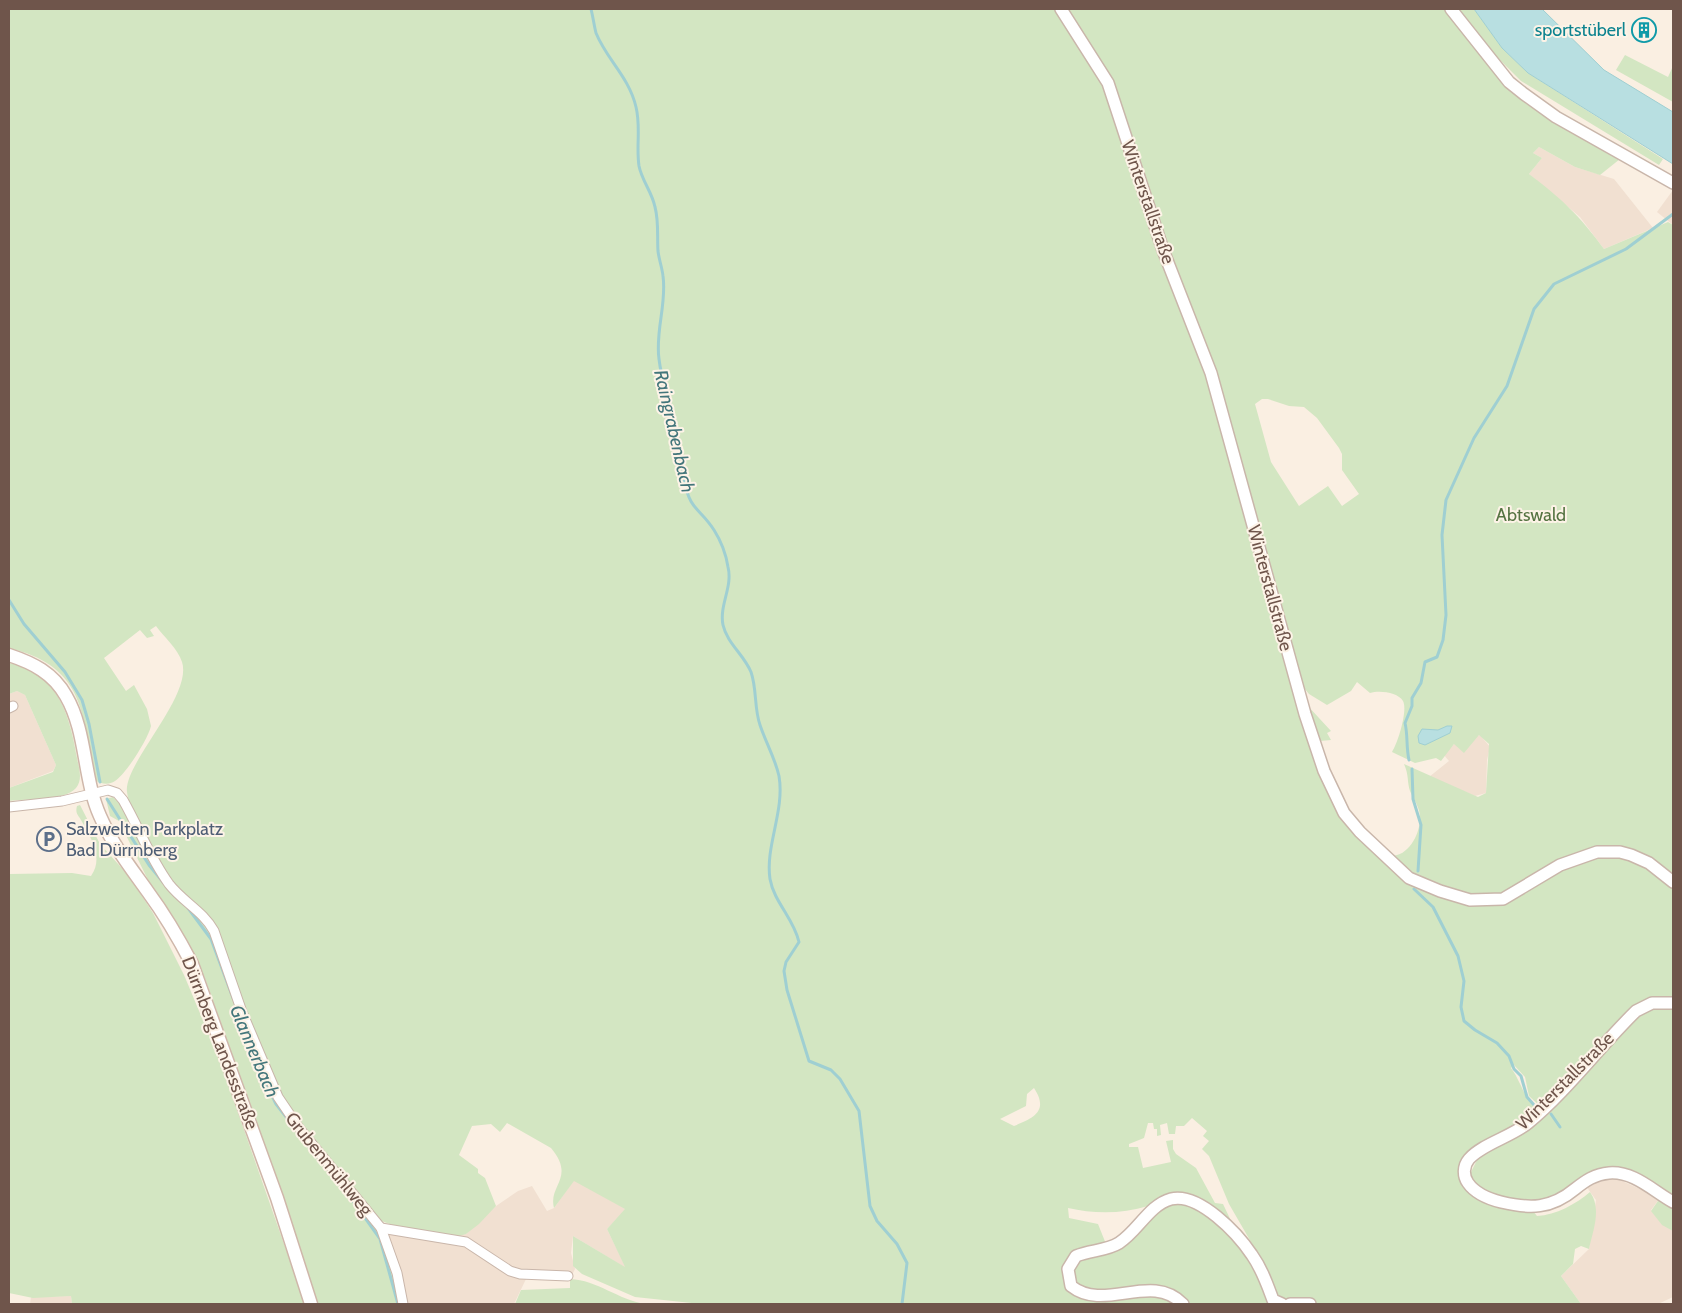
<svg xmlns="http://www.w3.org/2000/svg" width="1682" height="1313" font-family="Cabin,sans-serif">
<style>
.residential{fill:#f1e0d1}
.green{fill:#d3e6c2;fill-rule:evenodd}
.water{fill:#b8dfe1;stroke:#9fcfd2}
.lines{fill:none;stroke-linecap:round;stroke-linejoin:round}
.stream{stroke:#9fcfd2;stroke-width:3}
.minor-casing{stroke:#c9b6aa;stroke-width:11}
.tertiary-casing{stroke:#c9b6aa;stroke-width:14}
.secondary-casing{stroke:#cfb7aa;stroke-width:15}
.minor{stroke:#fff;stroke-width:9}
.tertiary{stroke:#fff;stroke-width:11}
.secondary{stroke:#fff;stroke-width:12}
.labels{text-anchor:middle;stroke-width:4;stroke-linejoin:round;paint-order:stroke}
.culture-label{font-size:18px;fill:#0d838f;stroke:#fdf3e7;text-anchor:end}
.street-label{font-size:18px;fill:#6f554b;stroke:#fdf3e7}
.park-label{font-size:18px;fill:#567443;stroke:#fdf3e7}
.service-label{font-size:18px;fill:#4e5e75;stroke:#fdf3e7;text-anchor:start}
.water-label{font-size:19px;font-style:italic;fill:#43767b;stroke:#fdf3e7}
</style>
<rect width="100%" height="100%" fill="#faefe2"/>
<g class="residential">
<polygon points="1539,147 1575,167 1614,179 1653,228 1604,249 1580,217 1529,174 1542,158 1533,153"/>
<polygon points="1673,190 1673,225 1657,212"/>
<polygon points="17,691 25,695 56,765 53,771 9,788 9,694"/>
<polygon points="1480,735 1490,747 1487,760 1486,793 1475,796 1429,777 1449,761 1444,755 1454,744"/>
<polygon points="1611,1176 1660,1198 1651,1210 1673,1231 1673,1297 1658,1304 1581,1304 1561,1276 1589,1249 1596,1200 1586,1186"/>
<polygon points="574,1180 626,1209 607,1229 626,1268 573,1236 571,1253 575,1269 570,1279 526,1279 514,1304 406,1304 386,1224 393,1227 466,1234 496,1206 518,1191 532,1186 547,1211 554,1208"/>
<polygon points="71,1296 72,1304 30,1304 31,1297"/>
</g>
<g class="green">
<path d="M9 9H1444L1499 79 1552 121 1620 159 1600 175 1575 167 1539 147 1533 153 1542 158 1529 174C1561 198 1580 216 1604 249L1668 222 1673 225V878C1641 847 1598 838 1559 862 1539 874 1521 893 1497 897 1479 901 1461 895 1445 889 1424 883 1405 872 1391 856 1408 856 1419 836 1420 820 1421 809 1414 800 1410 791 1407 782 1409 775 1404 764L1478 797 1486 793 1489 744 1479 735 1464 753 1454 744 1441 761 1436 758 1415 763 1392 752C1398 743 1408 710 1403 701 1398 692 1379 690 1370 693L1357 682 1351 691 1327 705 1309 694 1300 683C1294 707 1316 757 1325 781 1339 816 1363 841 1391 867 1396 872 1403 881 1410 884 1413 886 1418 886 1421 887 1447 896 1477 911 1505 902 1522 897 1536 884 1551 875 1595 847 1635 849 1673 886V999H1653L1640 1003 1540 1106 1529 1096 1525 1077 1514 1065 1511 1068C1522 1083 1523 1098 1538 1109L1516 1127 1466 1154 1461 1159 1460 1173 1463 1183 1471 1192 1509 1208 1533 1211 1537 1216C1556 1215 1576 1204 1590 1192 1602 1209 1593 1230 1589 1249L1581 1246 1575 1249 1573 1264 1561 1276 1581 1304H701L635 1297 582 1274 573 1266V1236L625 1267 607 1229 625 1209 574 1181 554 1208C548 1185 576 1178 551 1148L507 1123 500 1132 491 1124 472 1126 459 1155 478 1169V1173L485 1178 496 1206 479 1224 466 1234 459 1236 406 1230 376 1219 285 1105 265 1063 215 927C206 912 193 904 181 892 162 873 130 818 127 792 123 764 193 696 182 662 178 649 164 637 156 626L150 630 154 636 147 638 140 630 104 658 126 691 134 685 147 709 151 726C148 739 126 774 115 781 109 785 102 784 96 781L94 778C83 713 84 666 9 648ZM1262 399H1268L1289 406 1304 407 1317 418 1339 448 1342 454V470L1359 494 1342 506 1328 486 1299 506 1271 462 1255 404ZM1034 1088C1049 1111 1034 1118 1014 1126L1000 1119 1026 1106 1027 1094ZM1192 1118 1207 1131 1203 1136 1209 1141 1202 1149 1209 1156 1229 1204 1266 1268 1262 1276C1242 1255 1200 1183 1163 1209 1153 1215 1146 1225 1138 1234 1130 1242 1120 1248 1110 1254L1098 1224 1069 1218 1068 1208C1094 1214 1122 1214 1148 1206 1162 1202 1173 1189 1190 1194 1208 1199 1218 1217 1233 1225L1223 1204 1215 1203 1196 1168 1176 1154 1173 1149V1140L1166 1141 1171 1162 1143 1168 1138 1147H1129V1144L1144 1138 1148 1123H1153L1154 1129H1157V1136L1161 1135 1160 1125 1167 1123 1169 1134H1175L1176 1126H1184Z"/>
<polygon points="1458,9 1474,9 1502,48 1528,73 1663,159 1659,165 1521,81 1493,53"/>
<polygon points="1625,55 1668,77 1673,66 1673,102 1616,70"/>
<path d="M9 663C58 672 70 716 77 758 79 768 83 780 76 788 63 802 26 798 9 801V788L53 772 56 765 25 695 17 691 9 694Z"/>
<polygon points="1307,705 1331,731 1327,733 1331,740 1320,741"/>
<polygon points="113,797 120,804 156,871 206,925 249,1042 279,1106 379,1231 393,1273 400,1304 316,1304 285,1203 206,981 197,960 151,886 119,821 110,816 106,799"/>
<path d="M80 805 100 844 129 876 153 913 184 975 220 1061 305 1304H72L71 1296 33 1298 9 1293V874L72 873 91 876C104 858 91 838 81 820 78 815 75 813 77 806Z"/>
<polygon points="1673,1006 1673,1198 1626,1170 1613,1167 1599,1169 1544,1203 1512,1201 1479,1188 1470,1174 1479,1156 1503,1143 1630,1020 1646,1009"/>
<polygon points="1660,1198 1673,1206 1673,1231 1662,1225 1651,1211"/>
<path d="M570 1279C597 1280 619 1300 645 1304H515L521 1290 570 1288Z"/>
</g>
<g class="water">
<polygon points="1474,9 1542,9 1604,70 1673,112 1673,164 1528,73 1502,48"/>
<polygon points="1447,726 1452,726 1450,733 1425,745 1419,743 1418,736 1422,729 1438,730"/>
</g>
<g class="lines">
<g class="stream">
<path d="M591 9C593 17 594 25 596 33 607 60 629 77 636 107 641 127 636 146 639 166 642 181 652 192 655 207 659 222 657 236 658 251 659 260 662 267 663 276 667 304 655 331 659 359 661 379 669 397 674 417 679 437 680 459 684 480 690 511 700 508 714 530 721 541 726 554 728 567 733 587 719 605 723 625 727 643 744 655 751 672 757 689 754 708 760 725 766 743 775 758 779 776 785 811 765 846 770 879 774 902 794 919 799 942L786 962 784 971 787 990 809 1061 831 1070 840 1079 859 1111 870 1206 877 1221 897 1244 907 1263 902 1304"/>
<polyline points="9,600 24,624 65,672 82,700 89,724 100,782"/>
<path d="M1409 760C1406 747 1408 735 1405 723L1412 706V698L1421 683 1425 662 1437 657 1443 640 1446 615 1442 535 1446 500 1474 438 1507 386 1534 309 1554 284 1626 249 1673 214"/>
<polyline points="1412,769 1413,799 1421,825 1418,871"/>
<polyline points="107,799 149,865 163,882"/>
<polyline points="1414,889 1433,907 1458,956 1464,981 1461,1007 1464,1021 1475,1030 1497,1043 1509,1056 1514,1069 1521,1076 1527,1097 1534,1105"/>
<polyline points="188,908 211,939 233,998"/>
<polyline points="241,1020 258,1067 276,1104 322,1163"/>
<polyline points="1551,1114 1560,1127"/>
<polyline points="350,1197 380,1239 398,1304"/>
</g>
<defs>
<g id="minor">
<polyline points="9,708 13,706"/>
<path d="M9 807 62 801 108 790 117 793 123 800C139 828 150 858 169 884 183 902 203 911 214 931L242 1012 278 1097 299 1128 381 1228 397 1273 403 1304"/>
<polyline points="381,1228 466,1242 510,1271 520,1274 568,1276"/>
</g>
<g id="tertiary">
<polyline points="1061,9 1108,83 1163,250 1211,373 1305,714 1324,771 1344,813 1360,832 1409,878 1440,891 1470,900 1503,899 1560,865 1597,852 1620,852 1631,855 1649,863 1673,882"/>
<polyline points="1451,9 1509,82 1524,94 1556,117 1673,183"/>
<path d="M1673 1003H1652L1636 1011C1599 1047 1567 1091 1528 1123 1511 1137 1482 1144 1469 1159 1463 1166 1463 1176 1468 1183 1475 1193 1489 1199 1501 1202 1530 1209 1551 1209 1575 1189 1585 1181 1595 1174 1609 1173 1634 1171 1653 1191 1673 1202"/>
<path d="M1183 1304C1151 1271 1105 1313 1071 1286L1068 1269 1076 1256C1090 1250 1106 1251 1119 1243 1138 1231 1149 1205 1171 1199 1199 1192 1238 1234 1252 1255 1262 1269 1267 1284 1273 1300L1282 1304"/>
<polyline points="1290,1304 1310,1304"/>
</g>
<path id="secondary" d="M9 655C33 663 53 673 66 696 87 732 83 778 100 816 112 844 131 868 148 892 165 915 179 939 192 964L277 1198 311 1304"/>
</defs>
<use href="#minor" class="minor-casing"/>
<use href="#tertiary" class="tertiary-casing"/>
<use href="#secondary" class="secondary-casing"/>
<use href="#minor" class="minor"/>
<use href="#tertiary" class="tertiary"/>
<use href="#secondary" class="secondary"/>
</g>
<defs>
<symbol id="building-ring" viewBox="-11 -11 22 22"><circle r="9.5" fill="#fdf3e7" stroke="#0f9aa8" stroke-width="1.5"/><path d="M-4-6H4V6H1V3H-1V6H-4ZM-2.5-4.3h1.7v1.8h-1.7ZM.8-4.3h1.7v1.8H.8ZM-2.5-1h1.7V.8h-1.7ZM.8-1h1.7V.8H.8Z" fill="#0f9aa8"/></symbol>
<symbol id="parking-ring" viewBox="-11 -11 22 22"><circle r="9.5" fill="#fdf3e7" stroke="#5c6f8a" stroke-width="1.5"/><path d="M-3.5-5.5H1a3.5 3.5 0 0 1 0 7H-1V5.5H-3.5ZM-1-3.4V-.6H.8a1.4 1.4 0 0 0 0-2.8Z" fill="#5c6f8a"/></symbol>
</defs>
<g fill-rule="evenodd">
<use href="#building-ring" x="1630" y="16" width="28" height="28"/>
<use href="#parking-ring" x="35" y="825" width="28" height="28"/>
</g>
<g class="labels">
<g class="culture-label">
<text x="1626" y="36">sportstüberl</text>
</g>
<g class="street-label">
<text transform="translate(1148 202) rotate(71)" y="6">Winterstallstraße</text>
<text transform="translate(1270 588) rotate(75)" y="6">Winterstallstraße</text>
<text transform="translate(220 1043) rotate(69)" y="6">Dürrnberg Landesstraße</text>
<text transform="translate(1565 1081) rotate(-45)" y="6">Winterstallstraße</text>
<text transform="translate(329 1164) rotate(51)" y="6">Grubenmühlweg</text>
</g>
<g class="park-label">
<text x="1531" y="521">Abtswald</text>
</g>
<g class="service-label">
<text x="66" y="835">Salzwelten Parkplatz<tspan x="66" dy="21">Bad Dürrnberg</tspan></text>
</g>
<g class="water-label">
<text transform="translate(675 431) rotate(77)" y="7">Raingrabenbach</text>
<text transform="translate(255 1051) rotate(67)" y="7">Glannerbach</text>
</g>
</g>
<rect width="1682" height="1313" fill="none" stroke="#6f554b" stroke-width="20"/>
</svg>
